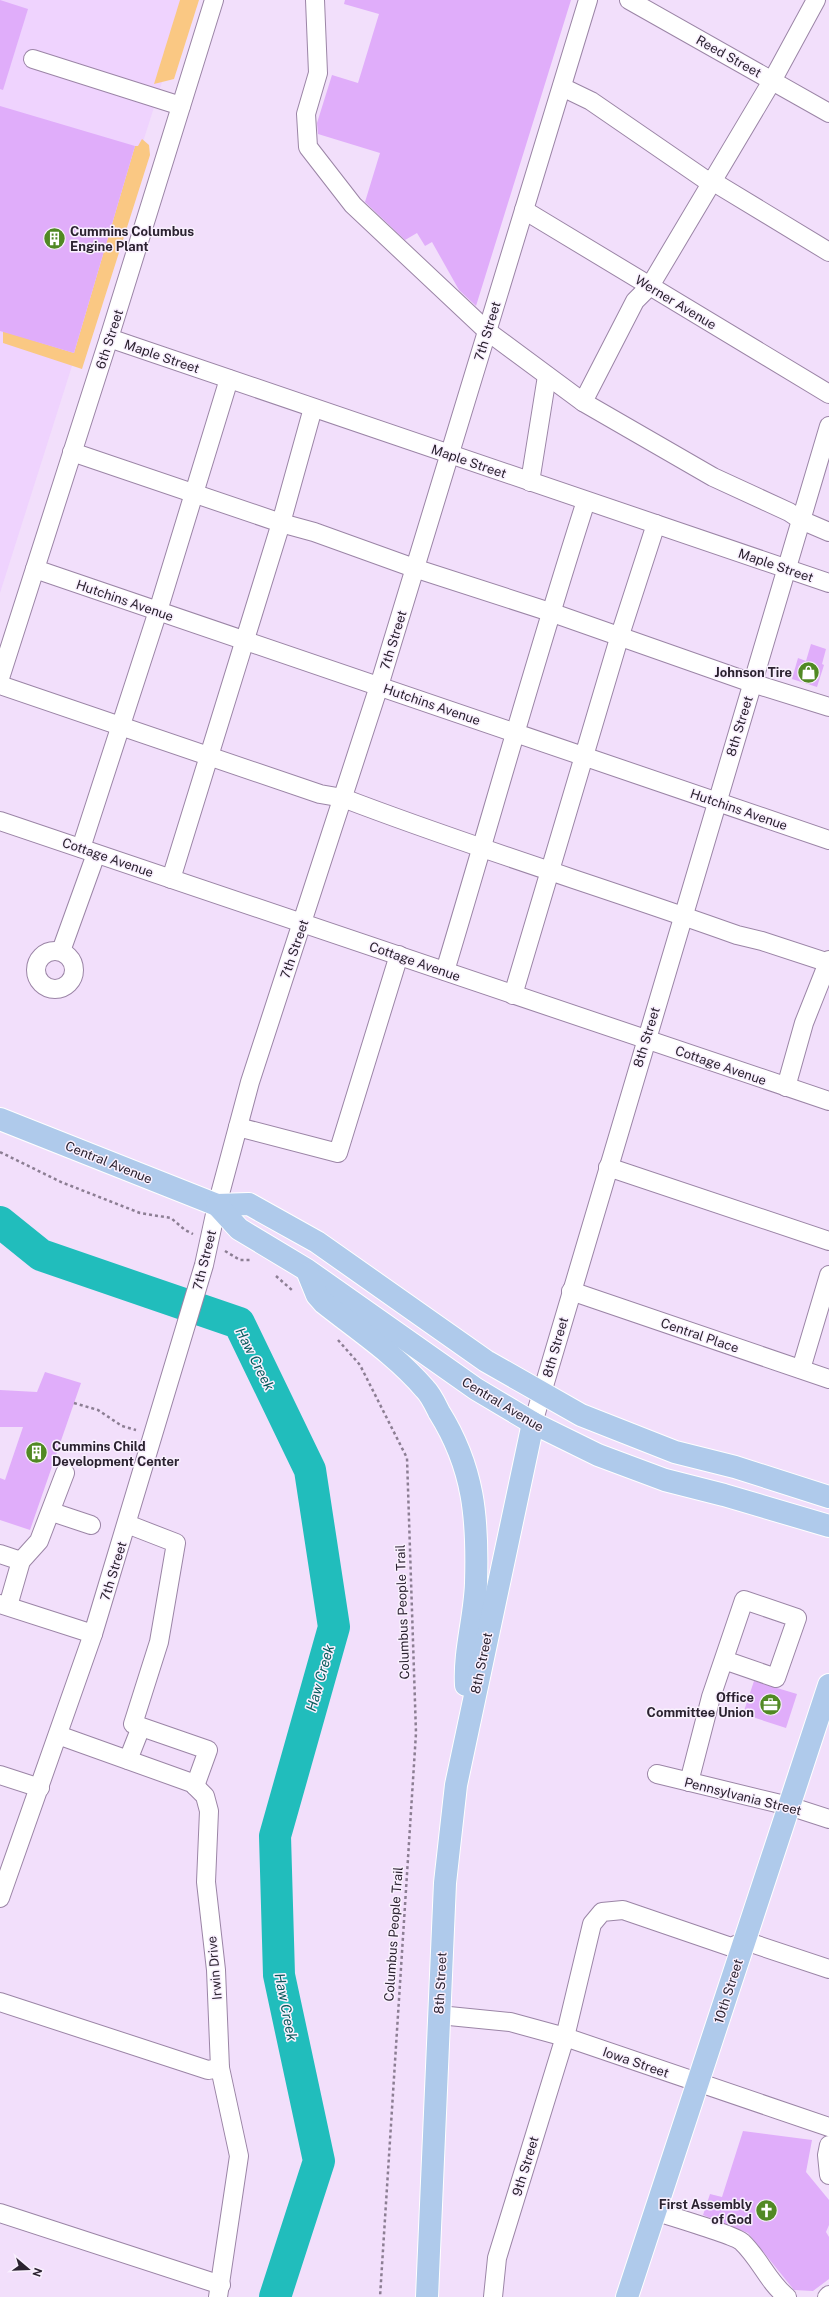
<svg xmlns="http://www.w3.org/2000/svg" width="829" height="2297" font-family="'Public Sans',sans-serif">
<style>
.built{fill:#efd3fe}
.green{fill:#fac883}
.lines{fill:none;stroke-linecap:round;stroke-linejoin:round}
.river{stroke:#21bdbc;stroke-width:32}
.building{fill:#e0adfa}
.minor-casing{stroke:#9b85a6;stroke-width:20}
.major-casing{stroke:#fff;stroke-width:24}
.path{stroke:#8c7e93;stroke-width:2.5;stroke-dasharray:3 3;stroke-linecap:butt}
.minor{stroke:#fff;stroke-width:18}
.major{stroke:#afcaeb;stroke-width:22}
.labels{text-anchor:middle;stroke-width:3;stroke-linejoin:round;paint-order:stroke}
.street-label{font-size:13px;fill:#2b2230;stroke:#f9f0fe}
.poi-label{font-size:13px;font-weight:bold;fill:#2b2230;stroke:#f9f0fe;text-anchor:end}
.water-label{font-size:14px;font-style:italic;fill:#085c5c;stroke:#f9f0fe}
</style>
<rect width="100%" height="100%" fill="#f2dffb"/>
<polygon class="built" points="0,0 188,0 0,593"/>
<g class="green">
<polygon points="180,0 199,0 174,79 154,84"/>
<polygon points="142,139 149,145 150,155 82,369 3,343 3,331 74,353 135,146 138,146"/>
</g>
<g class="lines">
<polyline class="river" points="0,1222 41,1255 239,1323 310,1470 334,1627 275,1836 279,1975 319,2161 275,2297"/>
</g>
<g class="building">
<polygon points="0,0 28,9 3,90 0,89"/>
<polygon points="345,0 571,0 476,306 459,290 432,242 425,246 417,233 405,240 365,202 380,153 318,134 317,123 332,75 358,83 379,14 344,4"/>
<polygon points="0,106 135,146 74,353 0,331"/>
<polygon points="811,644 826,649 822,664 824,665 817,687 792,679 798,658 806,661"/>
<polygon points="45,1372 81,1383 30,1530 0,1520 0,1478 5,1480 23,1427 0,1427 0,1390 37,1392"/>
<polygon points="754,1681 797,1694 786,1728 743,1714"/>
<polygon points="743,2131 812,2140 806,2172 829,2200 829,2225 826,2232 829,2237 829,2279 813,2291 794,2290 748,2233 703,2215 710,2194 722,2197"/>
</g>
<g class="lines">
<defs>
<g id="minor">
<polyline points="315,0 318,73 306,114 308,147 353,205 487,331 583,402 713,477 789,512 801,520 829,532"/>
<polyline points="629,0 829,113"/>
<polyline points="33,59 181,106"/>
<polyline points="562,87 591,101 703,178 712,181 829,252"/>
<polyline points="524,210 829,394"/>
<polyline points="109,338 829,583"/>
<polyline points="583,402 635,301 650,286 772,81 816,0"/>
<polyline points="72,452 281,523 314,532 414,568 550,612 752,683 829,707"/>
<polyline points="530,482 547,376"/>
<polyline points="35,569 829,840"/>
<polyline points="0,678 109,338 214,0"/>
<path d="M0 685 320 794 343 798C473 848 606 888 737 935L762 941 829 963"/>
<polyline points="0,821 829,1101"/>
<polyline points="81,848 158,611 229,379"/>
<polyline points="171,879 281,523 313,408"/>
<circle cx="55" cy="970" r="19"/>
<polyline points="61,951 96,854"/>
<path d="M445 971C492 815 536 656 586 501"/>
<polyline points="513,995 620,635 656,524"/>
<polyline points="786,1087 804,1023 829,960"/>
<polyline points="238,1127 338,1153 399,955"/>
<polyline points="608,1167 829,1241"/>
<polyline points="571,1291 829,1379"/>
<polyline points="801,1369 829,1275"/>
<polyline points="533,1423 829,426"/>
<polyline points="52,1512 91,1525"/>
<polyline points="127,1524 176,1543 159,1642 133,1724 208,1750 195,1786"/>
<polyline points="0,1554 21,1561"/>
<polyline points="0,1604 93,1634"/>
<polyline points="8,1606 21,1561 39,1541 65,1473"/>
<polyline points="58,1735 192,1783 205,1796 209,1811 206,1882 216,1970 220,2068 239,2156 218,2297"/>
<polyline points="128,1760 141,1727"/>
<polyline points="657,1774 789,1806 829,1819"/>
<polyline points="0,1775 40,1788"/>
<polyline points="689,1782 711,1697 744,1600 797,1618 776,1678 724,1660"/>
<polyline points="0,1898 93,1634 204,1265 217,1205 250,1082 379,686 588,0"/>
<polyline points="0,2002 208,2070 220,2068"/>
<polyline points="439,2015 510,2022 565,2037 829,2127"/>
<polyline points="829,2145 827,2155 829,2175"/>
<path d="M655 2211C669 2216 735 2235 742 2242 760 2259 768 2282 787 2297"/>
<polyline points="0,2213 221,2285"/>
<polyline points="493,2297 497,2258 565,2037 592,1924 602,1912 623,1910 731,1947 745,1941 829,1969"/>
<polyline points="827,2297 829,2295"/>
</g>
<g id="major">
<polyline points="0,1119 217,1205 249,1204 317,1242 486,1361 581,1415 675,1452 735,1467 829,1497"/>
<polyline points="217,1205 239,1229 307,1270 476,1389 533,1423 598,1455 665,1480 724,1495 829,1526"/>
<path d="M308 1273 317 1295 324 1303C358 1330 396 1355 425 1389 431 1395 435 1404 439 1412 474 1468 478 1518 476 1583 475 1617 464 1651 466 1685"/>
<polyline points="427,2297 445,1883 456,1785 533,1423"/>
<polyline points="627,2297 829,1685"/>
</g>
</defs>
<use href="#minor" class="minor-casing"/>
<use href="#major" class="major-casing"/>
<g class="path">
<polyline points="0,1152 61,1182 140,1213 171,1218 185,1230 193,1234"/>
<polyline points="225,1251 240,1260 252,1260"/>
<polyline points="276,1276 293,1291"/>
<polyline points="338,1340 360,1365 407,1458 416,1733 380,2297"/>
<polyline points="74,1403 98,1410 122,1426 136,1430"/>
</g>
<use href="#minor" class="minor"/>
<use href="#major" class="major"/>
</g>
<defs>
<symbol id="building-disc" viewBox="-11 -11 22 22"><circle r="9.5" fill="#518924" stroke="#f9f0fe"/><path d="M-4-6H4V6H1V3H-1V6H-4ZM-2.5-4.3h1.7v1.8h-1.7ZM.8-4.3h1.7v1.8H.8ZM-2.5-1h1.7V.8h-1.7ZM.8-1h1.7V.8H.8Z" fill="#fff"/></symbol>
<symbol id="shop-disc" viewBox="-11 -11 22 22"><circle r="9.5" fill="#518924" stroke="#f9f0fe"/><path d="M-5-2.5h2.3a2.7 3.5 0 0 1 5.4 0H5L5.5 6h-11ZM-1.5-2.5h3a1.5 2.3 0 0 0-3 0Z" fill="#fff"/></symbol>
<symbol id="office-disc" viewBox="-11 -11 22 22"><circle r="9.5" fill="#518924" stroke="#f9f0fe"/><path d="M-6-3h4V-5.5h4V-3h4V5H-6ZM-1-4.5V-3h2v-1.5ZM-6 0V1H6V0Z" fill="#fff"/></symbol>
<symbol id="church-disc" viewBox="-11 -11 22 22"><circle r="9.5" fill="#518924" stroke="#f9f0fe"/><path d="M-1.2-6h2.4v3.5h3.3v2.4h-3.3V6h-2.4V-.1h-3.3v-2.4h3.3Z" fill="#fff"/></symbol>
</defs>
<g fill-rule="evenodd">
<use href="#building-disc" x="42" y="226" width="25" height="25"/>
<use href="#shop-disc" x="796" y="660" width="25" height="25"/>
<use href="#building-disc" x="24" y="1440" width="25" height="25"/>
<use href="#office-disc" x="758" y="1692" width="25" height="25"/>
<use href="#church-disc" x="754" y="2198" width="25" height="25"/>
</g>
<g class="labels">
<g class="street-label">
<text transform="translate(729 56) rotate(29)" y="5">Reed Street</text>
<text transform="translate(676 302) rotate(31)" y="5">Werner Avenue</text>
<text transform="translate(487 331) rotate(-73)" y="5">7th Street</text>
<text transform="translate(109 339) rotate(-72)" y="5">6th Street</text>
<text transform="translate(162 356) rotate(19)" y="5">Maple Street</text>
<text transform="translate(469 461) rotate(19)" y="5">Maple Street</text>
<text transform="translate(776 565) rotate(19)" y="5">Maple Street</text>
<text transform="translate(125 600) rotate(19)" y="5">Hutchins Avenue</text>
<text transform="translate(393 640) rotate(-73)" y="5">7th Street</text>
<text transform="translate(432 704) rotate(19)" y="5">Hutchins Avenue</text>
<text transform="translate(739 726) rotate(-73)" y="5">8th Street</text>
<text transform="translate(739 809) rotate(19)" y="5">Hutchins Avenue</text>
<text transform="translate(108 857) rotate(19)" y="5">Cottage Avenue</text>
<text transform="translate(294 949) rotate(-71)" y="5">7th Street</text>
<text transform="translate(415 961) rotate(19)" y="5">Cottage Avenue</text>
<text transform="translate(646 1037) rotate(-73)" y="5">8th Street</text>
<text transform="translate(721 1065) rotate(19)" y="5">Cottage Avenue</text>
<text transform="translate(109 1162) rotate(22)" y="5">Central Avenue</text>
<text transform="translate(204 1260) rotate(-76)" y="5">7th Street</text>
<text transform="translate(700 1335) rotate(19)" y="5">Central Place</text>
<text transform="translate(555 1347) rotate(-74)" y="5">8th Street</text>
<text transform="translate(503 1404) rotate(31)" y="5">Central Avenue</text>
<text transform="translate(113 1571) rotate(-73)" y="5">7th Street</text>
<text transform="translate(402 1612) rotate(-92)" y="5">Columbus People Trail</text>
<text transform="translate(481 1663) rotate(-78)" y="5">8th Street</text>
<text transform="translate(743 1796) rotate(14)" y="5">Pennsylvania Street</text>
<text transform="translate(393 1934) rotate(-86)" y="5">Columbus People Trail</text>
<text transform="translate(214 1968) rotate(-95)" y="5">Irwin Drive</text>
<text transform="translate(440 1983) rotate(-87)" y="5">8th Street</text>
<text transform="translate(728 1991) rotate(-72)" y="5">10th Street</text>
<text transform="translate(636 2062) rotate(19)" y="5">Iowa Street</text>
<text transform="translate(525 2166) rotate(-73)" y="5">9th Street</text>
</g>
<g class="poi-label">
<text x="70" y="236" text-anchor="start">Cummins Columbus<tspan x="70" dy="15">Engine Plant</tspan></text>
<text x="792" y="677">Johnson Tire</text>
<text x="52" y="1451" text-anchor="start">Cummins Child<tspan x="52" dy="15">Development Center</tspan></text>
<text x="754" y="1702">Office<tspan x="754" dy="15">Committee Union</tspan></text>
<text x="752" y="2209">First Assembly<tspan x="752" dy="15">of God</tspan></text>
</g>
<g class="water-label">
<text transform="translate(255 1359) rotate(63)" y="5">Haw Creek</text>
<text transform="translate(320 1678) rotate(-74)" y="5">Haw Creek</text>
<text transform="translate(286 2007) rotate(79)" y="5">Haw Creek</text>
</g>
</g>
<g transform="translate(28 2269) rotate(109)" stroke="#f9f0fe" stroke-width="3" paint-order="stroke">
<path d="M0-3L7 15L0 10L-7 15Z" fill="#2b2230"/>
<text y="-6" font-size="11" font-weight="bold" text-anchor="middle" fill="#2b2230">N</text>
</g>
</svg>
